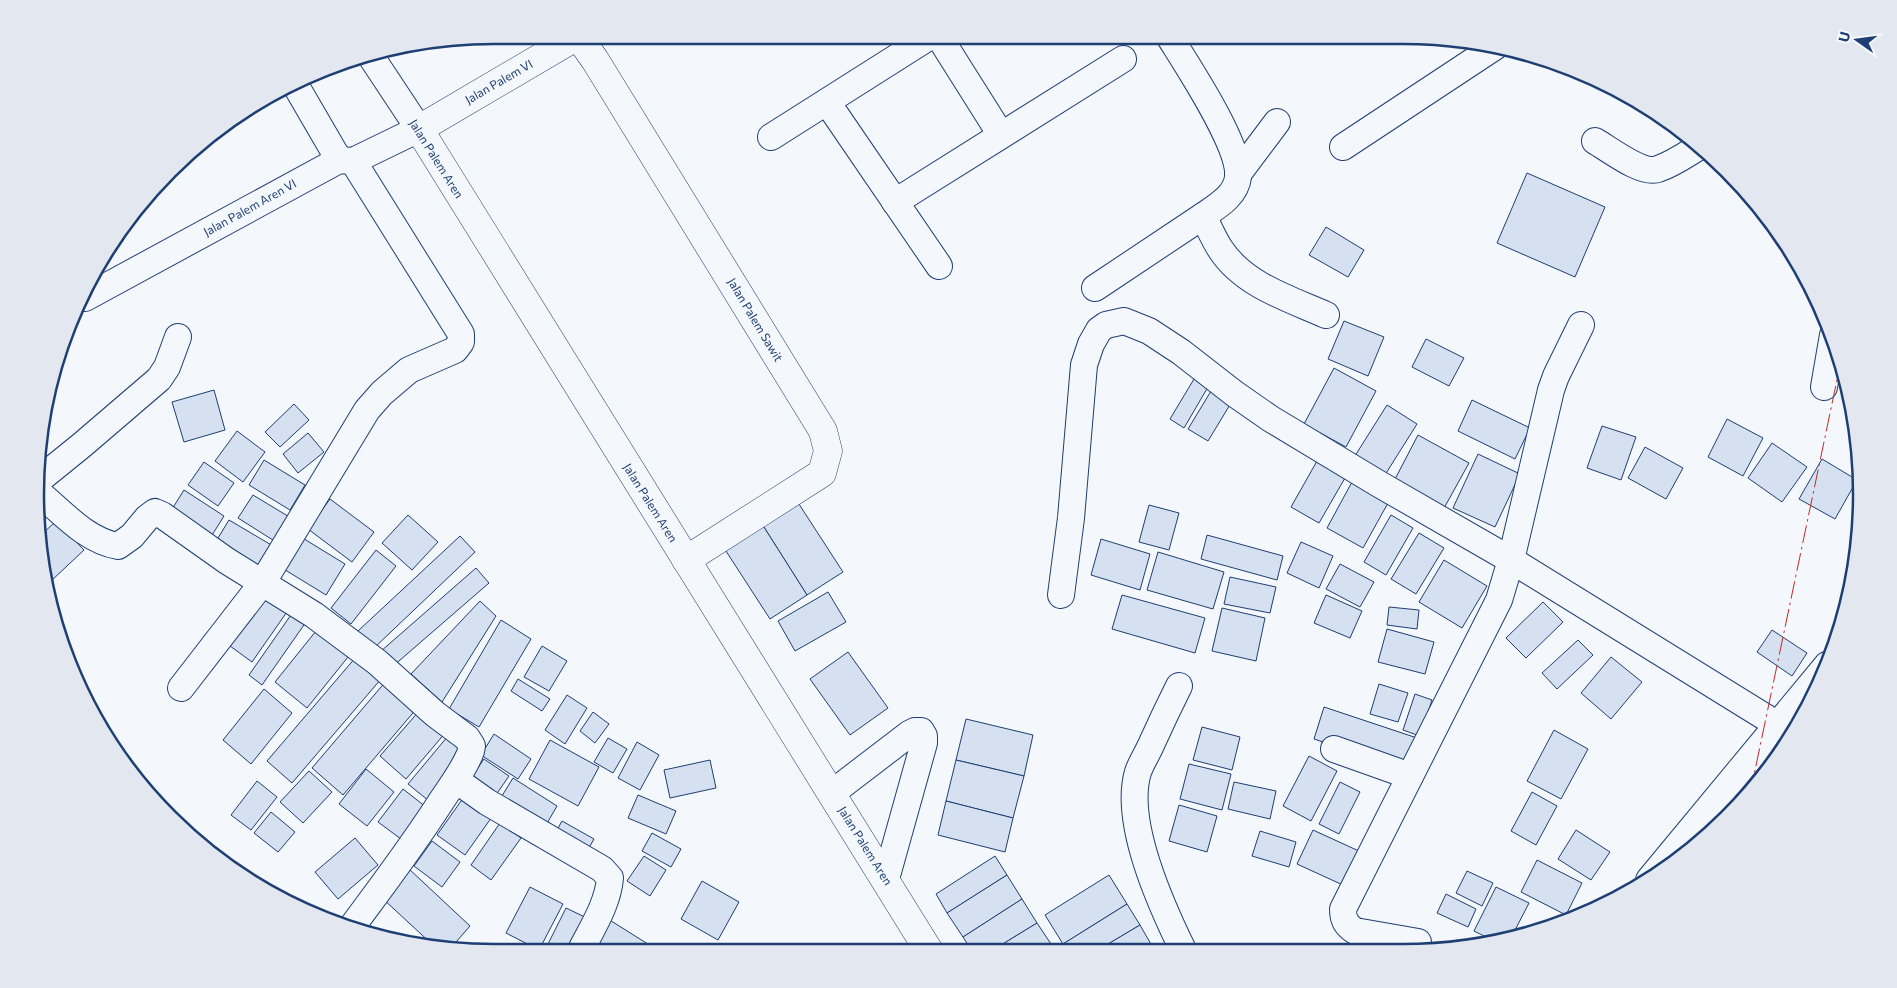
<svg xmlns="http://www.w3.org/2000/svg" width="1897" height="988" font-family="Commissioner,sans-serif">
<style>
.building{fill:#d5e0f0;stroke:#1d3f73}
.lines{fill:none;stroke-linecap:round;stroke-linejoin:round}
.minor-casing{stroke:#1d3f73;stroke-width:28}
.tertiary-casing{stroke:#1d3f73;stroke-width:29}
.minor{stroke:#f4f7fb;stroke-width:26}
.tertiary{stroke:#f4f7fb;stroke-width:28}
.power{stroke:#c62828;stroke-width:1;stroke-dasharray:18 4 2.5 4;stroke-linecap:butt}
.labels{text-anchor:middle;stroke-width:4;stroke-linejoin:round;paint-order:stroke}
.street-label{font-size:12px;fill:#1d3f73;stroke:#f4f7fb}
.rim{fill:none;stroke:#1d3f73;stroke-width:2.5}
</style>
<rect width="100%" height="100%" fill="#f4f7fb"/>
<g class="building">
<polygon points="1527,173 1605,207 1575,277 1497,243"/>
<polygon points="1326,227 1364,250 1348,277 1309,255"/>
<polygon points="1344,321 1384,337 1368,376 1328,359"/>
<polygon points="1426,339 1464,358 1449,386 1412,367"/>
<polygon points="1334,368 1376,391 1346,447 1304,424"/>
<polygon points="1194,379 1208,387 1184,428 1170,419"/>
<polygon points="214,390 225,430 184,442 172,402"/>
<polygon points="1211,391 1231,403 1208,441 1188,429"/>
<polygon points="1472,400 1530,428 1515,459 1458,431"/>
<polygon points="294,404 309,420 280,447 265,432"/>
<polygon points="1387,405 1417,424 1383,478 1353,459"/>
<polygon points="1727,419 1763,438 1743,476 1708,457"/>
<polygon points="1602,426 1636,437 1621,480 1587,468"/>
<polygon points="237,431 265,452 243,482 215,461"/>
<polygon points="308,433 324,452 298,473 283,454"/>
<polygon points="1418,435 1469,463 1443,510 1393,483"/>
<polygon points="1772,443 1807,467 1782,502 1748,478"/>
<polygon points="1645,447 1683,468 1666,499 1628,478"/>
<polygon points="1478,454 1520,474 1495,527 1453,508"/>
<polygon points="1822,459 1857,480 1835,519 1799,499"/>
<polygon points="264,460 305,485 290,510 249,485"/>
<polygon points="1317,461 1345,478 1319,523 1291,507"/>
<polygon points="204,462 234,483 218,506 188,485"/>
<polygon points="1352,482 1388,503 1363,548 1327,528"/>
<polygon points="184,490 224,516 209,540 169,514"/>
<polygon points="253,495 291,518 276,542 238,518"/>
<polygon points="330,499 374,532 352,562 308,529"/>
<polygon points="797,501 843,572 807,595 762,524"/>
<polygon points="1149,505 1179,513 1169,550 1139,542"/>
<polygon points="408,515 438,542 412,570 382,543"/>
<polygon points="1391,515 1413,528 1386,575 1364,562"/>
<polygon points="229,520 273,546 259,569 215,543"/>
<polygon points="56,521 84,550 50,582 39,537"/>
<polygon points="762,524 807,595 770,619 724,548"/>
<polygon points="1419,533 1444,548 1416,594 1391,579"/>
<polygon points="1207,535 1283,556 1277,580 1201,559"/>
<polygon points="460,536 475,552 374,648 358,631"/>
<polygon points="301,537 345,564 326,595 282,568"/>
<polygon points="1101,539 1150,554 1140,590 1091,575"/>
<polygon points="1301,542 1333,556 1319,588 1287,573"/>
<polygon points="376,550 396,566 351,624 331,608"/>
<polygon points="1158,552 1224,572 1213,609 1147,590"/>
<polygon points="1444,560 1487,586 1462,628 1419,602"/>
<polygon points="1340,564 1374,582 1360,607 1326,589"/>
<polygon points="476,568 489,583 392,667 380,652"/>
<polygon points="1230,577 1276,587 1270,613 1224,604"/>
<polygon points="263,591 289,609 252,662 226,643"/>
<polygon points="828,592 846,622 795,651 778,621"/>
<polygon points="1122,595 1205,618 1195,653 1112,629"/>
<polygon points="1326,595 1362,611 1350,638 1314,623"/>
<polygon points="480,601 496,616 442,702 411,674"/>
<polygon points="1543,602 1563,622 1526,658 1506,638"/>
<polygon points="1389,607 1419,610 1417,629 1387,625"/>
<polygon points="1222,608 1265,618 1256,661 1212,651"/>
<polygon points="293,612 306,622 262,685 249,675"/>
<polygon points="501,620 531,639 479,727 449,709"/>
<polygon points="320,626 352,652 307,708 275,682"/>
<polygon points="1387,629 1434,642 1425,674 1378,662"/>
<polygon points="1772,630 1807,653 1792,676 1757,652"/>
<polygon points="1578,640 1593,655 1557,689 1542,673"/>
<polygon points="542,646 567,661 549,691 524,677"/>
<polygon points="848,652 888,708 850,735 810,679"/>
<polygon points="356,657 381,679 292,783 267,761"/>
<polygon points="1611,657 1642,682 1611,719 1581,693"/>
<polygon points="518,679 550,699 542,711 511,691"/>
<polygon points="387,680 418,707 343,795 312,768"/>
<polygon points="1379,684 1408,693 1398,722 1370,714"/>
<polygon points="264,689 292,713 251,764 223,740"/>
<polygon points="1415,694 1432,700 1420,736 1403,730"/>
<polygon points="567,695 587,708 565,744 545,730"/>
<polygon points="1324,707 1417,738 1407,769 1314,739"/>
<polygon points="420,710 446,732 406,779 380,756"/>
<polygon points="593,712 609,724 595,743 580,731"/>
<polygon points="966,719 1033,735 1024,776 956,760"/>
<polygon points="1202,727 1240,737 1232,770 1193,760"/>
<polygon points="1554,730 1588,749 1561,799 1527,781"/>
<polygon points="494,734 531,759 518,779 481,755"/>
<polygon points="448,736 468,753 429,801 408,784"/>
<polygon points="608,738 627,749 613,773 594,762"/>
<polygon points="550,740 599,767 578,806 529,779"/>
<polygon points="637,742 659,755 640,790 618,778"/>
<polygon points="1309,756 1337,771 1311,821 1283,806"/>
<polygon points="484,759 509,776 491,802 466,785"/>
<polygon points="710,760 716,788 670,798 664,770"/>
<polygon points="956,760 1024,776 1013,818 946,801"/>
<polygon points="1189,764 1231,774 1222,810 1180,799"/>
<polygon points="366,769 394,792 367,826 339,804"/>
<polygon points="309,771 332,792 303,823 280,802"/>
<polygon points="513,778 557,806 542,832 497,804"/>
<polygon points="257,781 277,797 251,830 231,815"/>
<polygon points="1234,782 1276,791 1270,819 1228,809"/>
<polygon points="1340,782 1360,792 1339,834 1319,824"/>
<polygon points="403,789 426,807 401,839 378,822"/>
<polygon points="1532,792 1557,806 1536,845 1511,831"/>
<polygon points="466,794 494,814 465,855 437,835"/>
<polygon points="638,795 676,811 666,834 628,818"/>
<polygon points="946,801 1013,818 1005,852 938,835"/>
<polygon points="1179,805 1217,816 1207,852 1169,841"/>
<polygon points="271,812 295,832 278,852 254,833"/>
<polygon points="562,821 594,839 584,856 552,839"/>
<polygon points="500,823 521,838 491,880 471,865"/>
<polygon points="1313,830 1361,852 1345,886 1297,864"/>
<polygon points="1576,830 1610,852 1591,880 1558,859"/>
<polygon points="1260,831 1296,842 1289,867 1252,856"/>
<polygon points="652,833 681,849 671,867 642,851"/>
<polygon points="355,838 378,865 338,899 315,872"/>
<polygon points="432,841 460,862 442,887 414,866"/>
<polygon points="644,856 666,870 650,896 627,881"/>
<polygon points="995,856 1007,875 947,913 936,894"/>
<polygon points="1537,860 1582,883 1566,915 1521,892"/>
<polygon points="408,868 470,926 449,950 435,947 381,897"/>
<polygon points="1467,871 1493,883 1482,906 1456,893"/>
<polygon points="1007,875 1022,899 963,937 947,913"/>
<polygon points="1109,875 1127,904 1063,944 1045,915"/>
<polygon points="702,881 739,902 718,940 681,919"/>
<polygon points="530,887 563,904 539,950 506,933"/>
<polygon points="1496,887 1529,903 1512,936 1494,941 1474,931"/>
<polygon points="1446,894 1476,909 1468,927 1437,913"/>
<polygon points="1022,899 1037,923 993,950 972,951 963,937"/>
<polygon points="1127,904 1140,925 1098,950 1068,950 1063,944"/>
<polygon points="566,908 589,919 573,952 544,952"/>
<polygon points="608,919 659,951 588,952"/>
<polygon points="1037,923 1051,944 1041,950 993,950"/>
<polygon points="1140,925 1152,946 1146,950 1098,950"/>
<polygon points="1360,940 1400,949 1358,949"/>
<polygon points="1051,944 1055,950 1041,950"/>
</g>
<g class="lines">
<defs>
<g id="minor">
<polyline points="938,35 1001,135"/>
<path d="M1169 36C1187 65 1241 146 1238 177 1236 196 1216 207 1203 216 1209 227 1214 240 1221 250 1244 285 1290 299 1326 315"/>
<polyline points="296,86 339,160"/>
<polyline points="827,102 939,266"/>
<polyline points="771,137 932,35"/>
<path d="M1595 141C1609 149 1642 175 1658 169 1673 164 1687 154 1700 146"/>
<polyline points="1343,147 1496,46"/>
<polyline points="1238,174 1277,122"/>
<polyline points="895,202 1123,59"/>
<polyline points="1095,288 1203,216"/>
<polyline points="85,298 339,160 353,161 419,129 370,55"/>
<polyline points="1824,387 1833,335"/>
<polyline points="40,479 82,445 159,379 167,367 178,337"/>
<path d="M39 493C63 513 87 541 118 546L132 536 147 518 155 512 162 515 227 561 314 615 377 662 435 714 467 738 472 746 471 751C465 768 452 785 442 800 414 844 382 886 351 928"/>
<polyline points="1061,595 1071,518 1084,365 1091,344 1099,330 1106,325 1124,321 1149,331 1181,352 1235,394 1271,419 1379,484 1511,560 1778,725"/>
<path d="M1179 686C1169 706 1160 725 1151 745 1147 754 1141 763 1138 772 1123 822 1161 905 1183 950"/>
<polyline points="181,688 263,582 367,410 382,393 409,370 455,350 461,342 461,334 353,161"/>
<polyline points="1334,749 1410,776"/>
<path d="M456 780 487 802 602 869 610 878C608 904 592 928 580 952"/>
<polyline points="832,793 909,734 915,731 921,731 924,736 924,743 886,879"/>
<polyline points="1649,880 1827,665"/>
<path d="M1418 942 1355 931C1346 925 1343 920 1343 909L1499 600 1511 560 1551 390 1556 376 1581 325"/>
</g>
<g id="tertiary">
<polyline points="579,35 419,129 929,951"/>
<polyline points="578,36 595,60 823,431 828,451 822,473 686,560"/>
</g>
</defs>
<use href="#minor" class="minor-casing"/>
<use href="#tertiary" class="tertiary-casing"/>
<use href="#minor" class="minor"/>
<use href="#tertiary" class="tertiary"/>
<polyline class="power" points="1750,794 1841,361"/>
</g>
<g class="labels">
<g class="street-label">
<text transform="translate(499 82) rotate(-30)" y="4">Jalan Palem VI</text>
<text transform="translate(436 159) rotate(58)" y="4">Jalan Palem Aren</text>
<text transform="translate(250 208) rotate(-29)" y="4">Jalan Palem Aren VI</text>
<text transform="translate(755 320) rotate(59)" y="4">Jalan Palem Sawit</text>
<text transform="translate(650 503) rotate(58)" y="4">Jalan Palem Aren</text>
<text transform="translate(865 846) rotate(58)" y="4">Jalan Palem Aren</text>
</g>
</g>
<path d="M0 0H1897V988H0ZM494 44H1403A450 450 0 0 1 1853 494V494A450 450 0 0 1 1403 944H494A450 450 0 0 1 44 494V494A450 450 0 0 1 494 44Z" fill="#e3e8f0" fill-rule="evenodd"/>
<path class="rim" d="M494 44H1403A450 450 0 0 1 1853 494V494A450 450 0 0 1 1403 944H494A450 450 0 0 1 44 494V494A450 450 0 0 1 494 44Z"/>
<g transform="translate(1857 40) rotate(284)" stroke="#f4f7fb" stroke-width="4" paint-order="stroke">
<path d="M0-4L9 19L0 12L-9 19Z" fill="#1d3f73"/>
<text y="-8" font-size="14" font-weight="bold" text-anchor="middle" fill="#1d3f73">U</text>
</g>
</svg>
